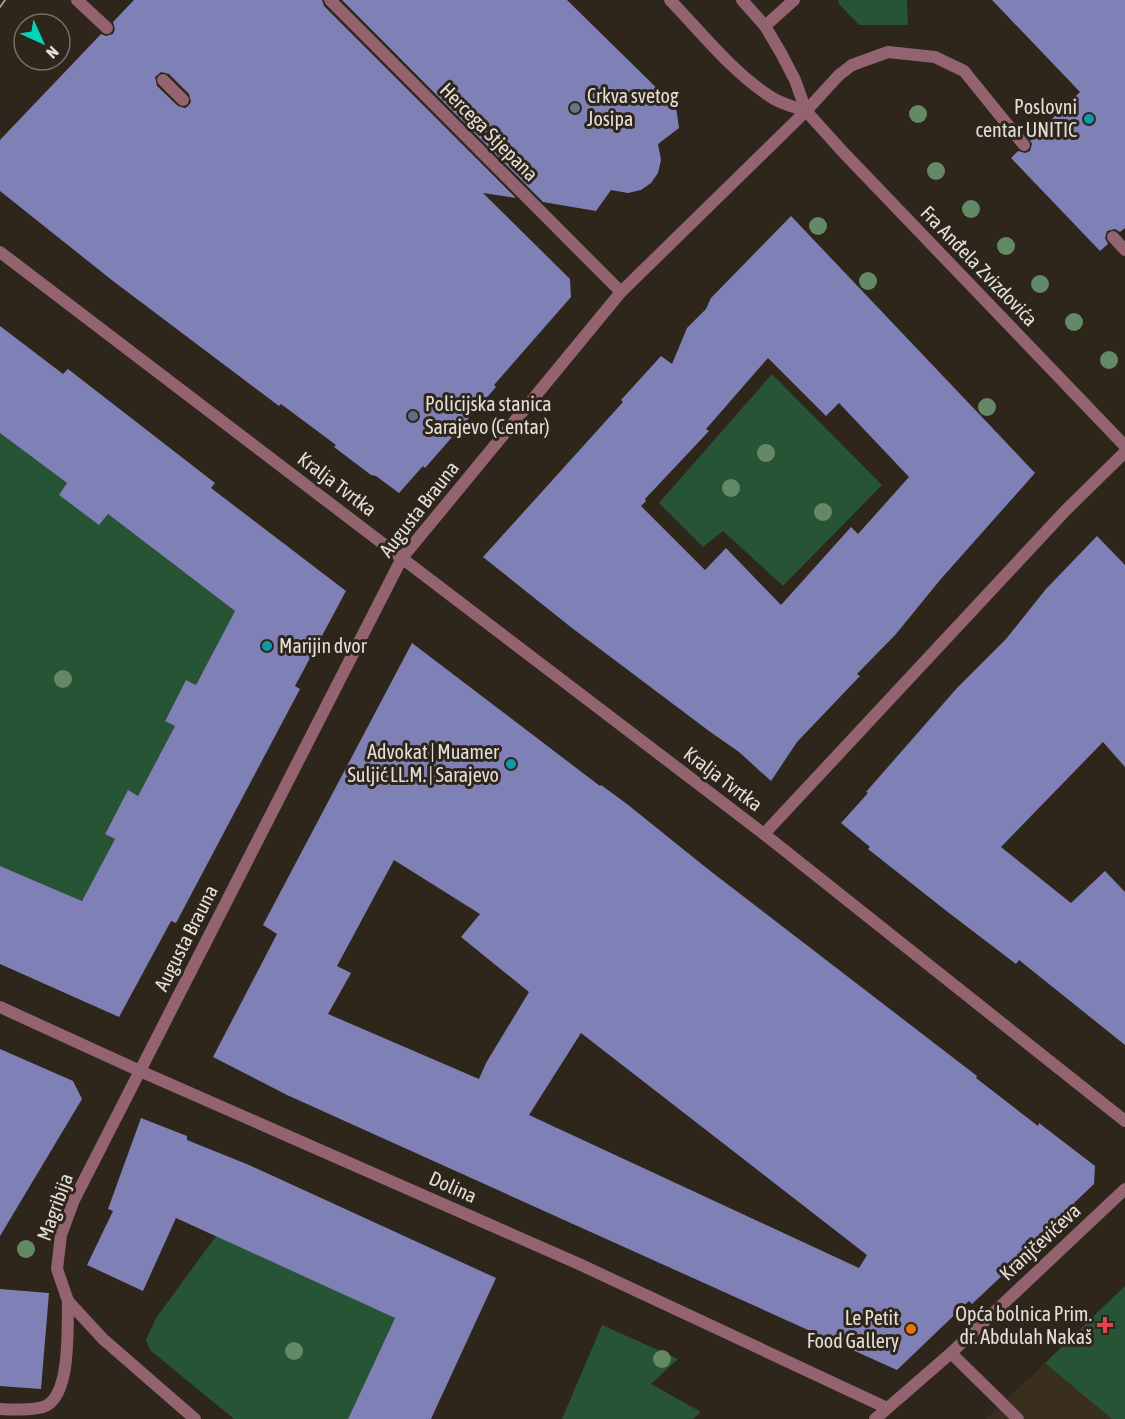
<svg xmlns="http://www.w3.org/2000/svg" width="1125" height="1419" font-family="'Asap Condensed',sans-serif">
<style>
.built{fill:#3a2e1f}
.green{fill:#265435}
.building{fill:#7f81b6;fill-rule:evenodd}
.lines{fill:none;stroke-linecap:round;stroke-linejoin:round}
.service{stroke:#936470;stroke-width:12}
.minor{stroke:#936470;stroke-width:12}
.tertiary{stroke:#936470;stroke-width:12}
.tram{stroke:#bbb4ae;stroke-width:1.5}
.tree{fill:#638966}
.worship-dot{fill:#6b7280;stroke:#2e251b;stroke-width:2}
.culture-dot{fill:#0f9aa8;stroke:#2e251b;stroke-width:2}
.service-dot{fill:#5c6f8a;stroke:#2e251b;stroke-width:2}
.health-dot{fill:#e0444e;stroke:#2e251b;stroke-width:2}
.food-dot{fill:#e8710a;stroke:#2e251b;stroke-width:2}
.labels{text-anchor:middle;stroke-width:6;stroke-linejoin:round;paint-order:stroke}
.poi-label{font-size:20px;fill:#e5dfd9;stroke:#2e251b;text-anchor:end}
.street-label{font-size:20px;fill:#e5dfd9;stroke:#2e251b}
</style>
<rect width="100%" height="100%" fill="#2e251b"/>
<polygon class="built" points="1125,1286 1125,1419 986,1419 1045,1363"/>
<g class="green">
<polygon points="838,0 907,0 908,25 859,25 839,4"/>
<polygon points="772,374 882,485 783,586 723,531 703,547 659,503"/>
<polygon points="0,433 67,483 60,495 99,525 108,514 235,611 196,685 186,680 165,720 175,726 138,796 128,791 105,833 115,839 82,901 0,866"/>
<polygon points="216,1236 395,1318 348,1419 234,1419 150,1350 146,1340 156,1318"/>
<polygon points="1125,1286 1125,1419 1112,1419 1045,1363"/>
<polygon points="602,1325 678,1359 651,1384 701,1412 693,1419 562,1419"/>
</g>
<g class="building">
<path d="M134 0H322L324 6 516 198 483 193 570 279 571 297 494 385 496 387 425 468 423 466 399 493 376 476 371 475 334 447 336 445 281 404 279 406 113 281 0 191V140L101 34 106 36 113 34 115 29 113 22ZM161 72 169 74 189 94 191 102 188 106 185 108 178 106 157 86 155 77Z"/>
<polygon points="342,0 567,0 676,107 679,128 658,144 661,160 658,173 651,183 641,190 628,193 611,190 596,211 543,202"/>
<polygon points="992,0 1125,0 1125,228 1120,232 1115,229 1107,231 1105,238 1108,244 1100,251 1011,158 1018,151 1025,153 1030,151 1032,144 1030,140 1080,92"/>
<path d="M791 216 1035 473 940 580 896 634 857 674 860 676 797 742 771 781 739 752 709 731 572 628 483 557 623 402 621 400 661 356 672 364 687 328 706 309 711 298ZM768 358 826 416 839 403 909 477 858 534 851 527 781 605 726 548 705 570 641 506 646 501 645 499 709 431 706 429Z"/>
<polygon points="0,326 63,374 68,369 215,483 211,488 346,591 295,686 300,689 176,923 171,921 119,1017 0,964 0,866 82,901 115,839 105,834 128,790 138,796 175,726 165,721 186,680 196,685 235,611 108,514 99,525 59,495 67,483 0,433"/>
<polygon points="1097,536 1125,565 1125,767 1103,742 1001,847 1071,903 1105,871 1125,892 1125,1045 1019,960 1016,964 949,913 868,849 870,847 841,823 868,793 866,792 957,688 1006,639 1046,589"/>
<path d="M412 643 600 786 601 785 627 804 709 870 977 1076 976 1078 1038 1126 1039 1123 1095 1166 1094 1184 1074 1203 1076 1206 972 1304 969 1301 897 1370 287 1095 213 1057 277 934 263 925ZM394 860 480 914 461 937 529 992 486 1063 479 1079 328 1014 351 973 337 966ZM581 1033 867 1255 859 1268 529 1115Z"/>
<polygon points="0,1049 73,1081 82,1099 0,1236"/>
<polygon points="141,1118 187,1136 187,1140 249,1165 496,1278 431,1419 348,1419 395,1318 176,1218 143,1291 87,1265 113,1211 108,1209"/>
<polygon points="0,1289 49,1293 41,1389 0,1386"/>
</g>
<g class="lines">
<g class="service">
<polyline points="77,0 107,28"/>
<polyline points="330,0 621,292"/>
<polyline points="765,26 794,0"/>
<polyline points="163,80 183,100"/>
<polyline points="806,111 839,75 852,65 888,52 935,57 964,71 1024,145"/>
<polyline points="1113,237 1125,250"/>
<polyline points="951,1353 1018,1419"/>
</g>
<g class="minor">
<polyline points="0,252 764,834 1125,1121"/>
<polyline points="764,834 1066,510 1125,452"/>
<polyline points="0,1007 140,1071 579,1264 887,1408"/>
<path d="M0 1409C11 1410 33 1410 43 1407 72 1398 67 1326 68 1301"/>
<polyline points="195,1419 103,1339 68,1301 57,1269 61,1235 74,1200 402,558 621,292 806,111"/>
<polyline points="875,1419 951,1353 1125,1189"/>
</g>
<g class="tertiary">
<path d="M670 0C702 33 732 72 771 97 781 104 795 107 806 111"/>
<polyline points="742,0 765,26 781,53 795,80 806,111 843,152 1125,446"/>
</g>
<polyline class="tram" points="0,7 5,0"/>
</g>
<g class="tree">
<circle cx="918" cy="114" r="9"/>
<circle cx="936" cy="171" r="9"/>
<circle cx="971" cy="209" r="9"/>
<circle cx="818" cy="226" r="9"/>
<circle cx="1006" cy="246" r="9"/>
<circle cx="868" cy="281" r="9"/>
<circle cx="1040" cy="284" r="9"/>
<circle cx="1074" cy="322" r="9"/>
<circle cx="1109" cy="360" r="9"/>
<circle cx="987" cy="407" r="9"/>
<circle cx="766" cy="453" r="9"/>
<circle cx="731" cy="488" r="9"/>
<circle cx="823" cy="512" r="9"/>
<circle cx="63" cy="679" r="9"/>
<circle cx="26" cy="1249" r="9"/>
<circle cx="294" cy="1351" r="9"/>
<circle cx="662" cy="1359" r="9"/>
</g>
<circle class="worship-dot" cx="575" cy="108" r="6"/>
<g class="culture-dot">
<circle cx="1089" cy="119" r="6"/>
<circle cx="267" cy="646" r="6"/>
<circle cx="511" cy="764" r="6"/>
</g>
<circle class="service-dot" cx="413" cy="416" r="6"/>
<path class="health-dot" d="M1102 1316h6v6h6v6h-6v6h-6v-6h-6v-6h6z"/>
<circle class="food-dot" cx="911" cy="1329" r="6"/>
<g class="labels">
<g class="poi-label">
<text x="587" y="103" text-anchor="start">Crkva svetog<tspan x="587" dy="23">Josipa</tspan></text>
<text x="1077" y="114">Poslovni<tspan x="1077" dy="23">centar UNITIC</tspan></text>
<text x="425" y="411" text-anchor="start">Policijska stanica<tspan x="425" dy="23">Sarajevo (Centar)</tspan></text>
<text x="279" y="653" text-anchor="start">Marijin dvor</text>
<text x="499" y="759">Advokat | Muamer<tspan x="499" dy="23">Suljić LL.M. | Sarajevo</tspan></text>
<text x="1092" y="1321">Opća bolnica Prim.<tspan x="1092" dy="23">dr. Abdulah Nakaš</tspan></text>
<text x="899" y="1325">Le Petit<tspan x="899" dy="23">Food Gallery</tspan></text>
</g>
<g class="street-label">
<text transform="translate(489 132) rotate(45)" y="7">Hercega Stjepana</text>
<text transform="translate(979 266) rotate(46)" y="7">Fra Anđela Zvizdovića</text>
<text transform="translate(337 484) rotate(37)" y="7">Kralja Tvrtka</text>
<text transform="translate(419 509) rotate(-52)" y="7">Augusta Brauna</text>
<text transform="translate(723 779) rotate(37)" y="7">Kralja Tvrtka</text>
<text transform="translate(186 938) rotate(-63)" y="7">Augusta Brauna</text>
<text transform="translate(453 1187) rotate(24)" y="7">Dolina</text>
<text transform="translate(55 1207) rotate(-70)" y="7">Magribija</text>
<text transform="translate(1040 1242) rotate(-43)" y="7">Kranjčevićeva</text>
</g>
</g>
<g transform="translate(42 42) rotate(135)"><circle r="28" fill="#2e251b" stroke="#776f67" stroke-width="1.5"/>
<path d="M0-4.5L10 22L0 15L-10 22Z" fill="#05d5b6"/>
<text y="-9" font-size="16" font-weight="bold" text-anchor="middle" fill="#e5dfd9">N</text>
</g>
</svg>
